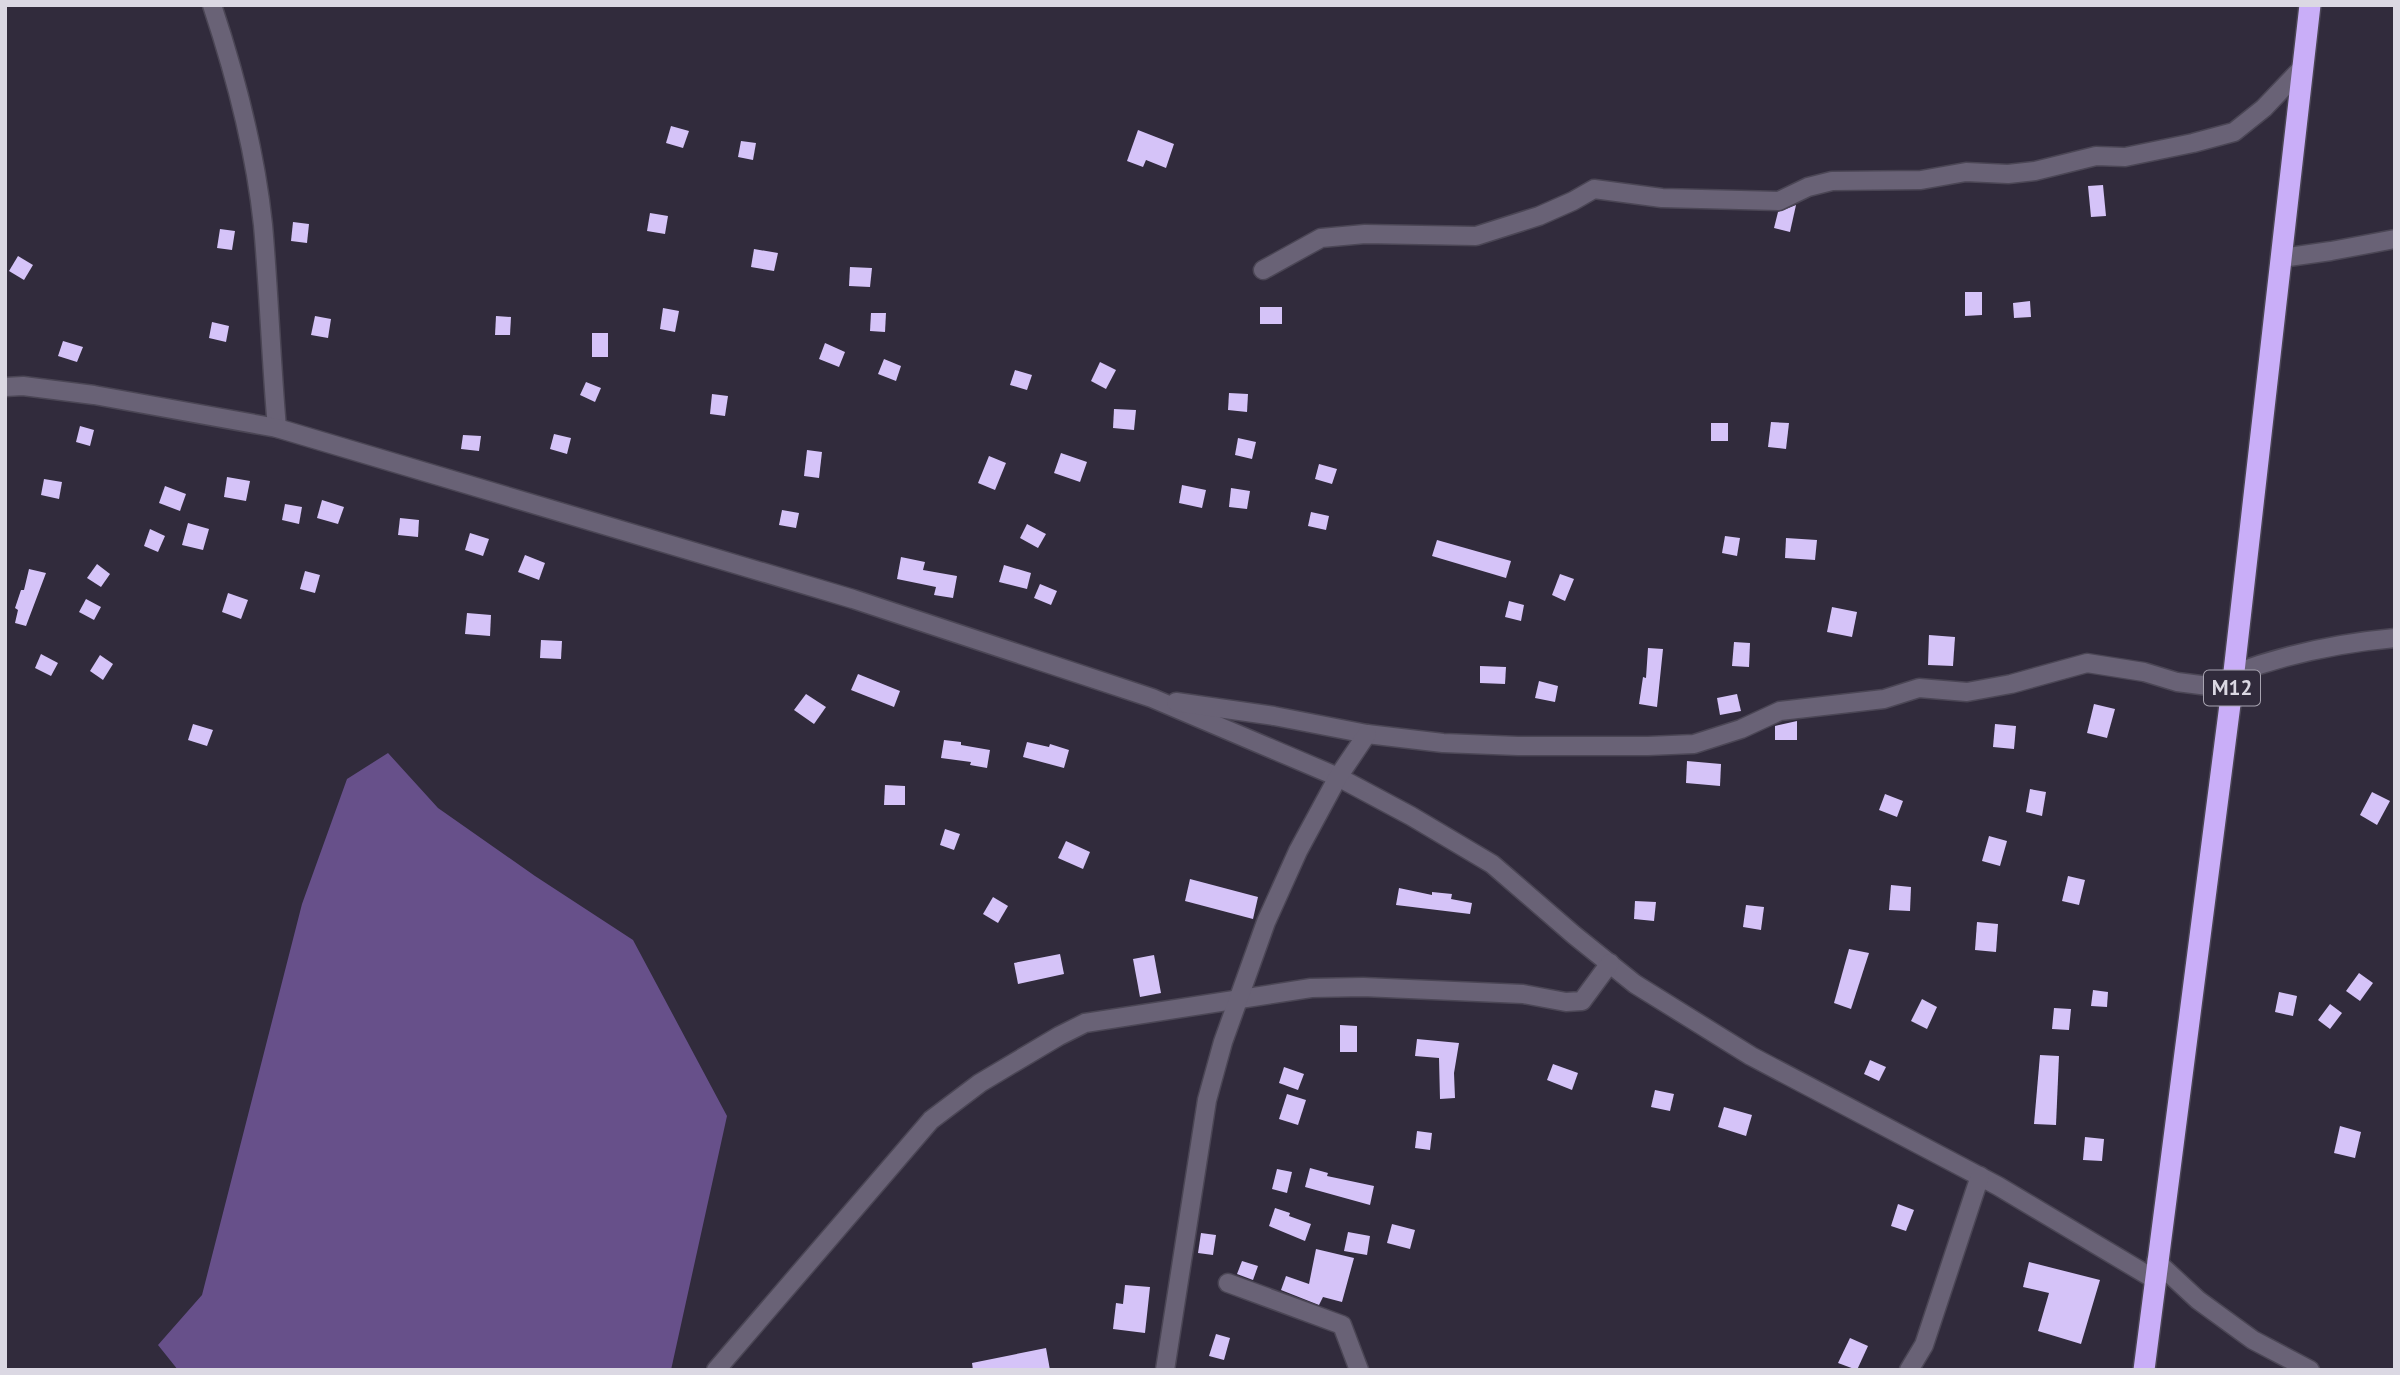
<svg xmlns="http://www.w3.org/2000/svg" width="2400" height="1375" font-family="'PT Sans',sans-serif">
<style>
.forest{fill:#67508a}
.building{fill:#d5c3f8}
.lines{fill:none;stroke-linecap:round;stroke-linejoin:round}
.minor-casing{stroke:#4b4655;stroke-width:21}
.highway-casing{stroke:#4b4655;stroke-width:24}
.minor{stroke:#696276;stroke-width:18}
.highway{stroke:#c9aef8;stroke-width:21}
.labels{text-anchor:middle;stroke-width:7;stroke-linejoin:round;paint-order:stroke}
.shield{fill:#312b3c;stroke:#a8a4b1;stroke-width:2}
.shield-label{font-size:21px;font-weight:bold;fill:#dbd8e3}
</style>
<rect width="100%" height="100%" fill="#312b3c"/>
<polygon class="forest" points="388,753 438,808 535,876 633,940 727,1116 671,1370 178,1370 158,1345 202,1295 302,904 347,779"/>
<g class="building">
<polygon points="671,126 689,131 683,148 666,143"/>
<polygon points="1138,130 1174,144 1166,168 1146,160 1143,167 1127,161"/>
<polygon points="741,141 756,143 753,160 738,157"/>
<polygon points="2103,185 2106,216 2091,217 2088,186"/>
<polygon points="1796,205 1790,232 1774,228 1778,212"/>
<polygon points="650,213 668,216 665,234 647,231"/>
<polygon points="293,222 309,224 307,243 291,241"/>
<polygon points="220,229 235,231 232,250 217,248"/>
<polygon points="754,249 778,253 774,271 751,267"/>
<polygon points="18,256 33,265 24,280 9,271"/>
<polygon points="850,267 872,268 870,287 849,286"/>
<polygon points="1965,292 1982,292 1982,315 1965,316"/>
<polygon points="2030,301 2031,317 2014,318 2013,303"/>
<rect x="1260" y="307" width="22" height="17"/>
<polygon points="663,308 679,311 675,332 660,329"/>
<polygon points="871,313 886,313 885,332 870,331"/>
<polygon points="315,316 331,319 328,338 311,335"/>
<polygon points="496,316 511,317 510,335 495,335"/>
<polygon points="212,322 229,326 226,342 209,338"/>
<rect x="592" y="333" width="16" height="24"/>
<polygon points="63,341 83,347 77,362 58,356"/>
<polygon points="825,343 845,352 839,367 819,359"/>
<polygon points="884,359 901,366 896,381 878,374"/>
<polygon points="1100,362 1116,370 1106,389 1091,381"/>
<polygon points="1015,370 1032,375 1027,390 1010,385"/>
<polygon points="586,382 601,388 595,402 580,395"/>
<polygon points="1229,393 1248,394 1247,412 1228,410"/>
<polygon points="712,394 728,396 725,416 710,414"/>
<polygon points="1114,409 1136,410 1134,430 1113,428"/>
<polygon points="1771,422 1789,423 1786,449 1768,447"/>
<rect x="1711" y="423" width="17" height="18"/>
<polygon points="80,426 94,430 90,446 76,442"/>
<polygon points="554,434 571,438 567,454 550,449"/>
<polygon points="463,435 481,436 479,451 461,449"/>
<polygon points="1238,438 1256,442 1252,459 1235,455"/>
<polygon points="807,450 822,452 819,478 804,476"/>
<polygon points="1061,453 1087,462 1080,482 1054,473"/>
<polygon points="989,456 1006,463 995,490 978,483"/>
<polygon points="1319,464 1337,469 1332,484 1315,479"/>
<polygon points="227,477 250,481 246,501 224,497"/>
<polygon points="44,479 62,482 59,499 41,495"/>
<polygon points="1182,485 1206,490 1202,508 1179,503"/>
<polygon points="165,486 186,494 180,511 159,503"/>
<polygon points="1231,488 1250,491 1247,509 1229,507"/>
<polygon points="322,500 344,507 338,524 317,518"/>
<polygon points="285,504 302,507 299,524 282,520"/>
<polygon points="782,510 799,513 796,528 779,525"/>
<polygon points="1311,512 1329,516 1326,530 1308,526"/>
<polygon points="400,518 419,520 418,537 398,535"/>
<polygon points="188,523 209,529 203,550 182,545"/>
<polygon points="1027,524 1046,534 1038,548 1020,538"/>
<polygon points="150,529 165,536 158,552 144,546"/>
<polygon points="470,533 489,539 483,556 465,550"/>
<polygon points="1725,536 1740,538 1737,556 1722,553"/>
<polygon points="1786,538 1817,540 1815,560 1785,558"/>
<polygon points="1437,540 1511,561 1506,578 1432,556"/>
<polygon points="525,555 545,563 539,580 518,572"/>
<polygon points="901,557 925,562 923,570 957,576 953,598 934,595 936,587 897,579"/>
<polygon points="97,564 110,574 101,587 87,578"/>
<polygon points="1004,565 1031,573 1027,589 999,582"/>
<polygon points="29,569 46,573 26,626 15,623 18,610 15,608 21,590 24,590"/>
<polygon points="305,571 320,575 315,593 300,589"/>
<polygon points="1560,574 1574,579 1565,601 1552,595"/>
<polygon points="1040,584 1057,591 1051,605 1034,598"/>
<polygon points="228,593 248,600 241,619 222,612"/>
<polygon points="86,599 101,607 94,620 79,612"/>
<polygon points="1509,601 1524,605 1521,621 1505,617"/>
<polygon points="1832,607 1857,612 1852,637 1827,632"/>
<polygon points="467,613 491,615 490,636 465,634"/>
<polygon points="1929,635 1955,637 1953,666 1928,665"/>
<polygon points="541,640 562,641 561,659 540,658"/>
<polygon points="1734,642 1750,643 1749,667 1732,666"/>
<polygon points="1648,648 1663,649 1657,707 1639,704 1643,677 1646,678"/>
<polygon points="41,654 58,663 51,676 35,668"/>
<polygon points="100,655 113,664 103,680 90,671"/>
<polygon points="1480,666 1506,667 1505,684 1480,683"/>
<polygon points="858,674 900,691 894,707 851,690"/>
<polygon points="1539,681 1558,686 1555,702 1535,698"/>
<polygon points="806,694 826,707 814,724 794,710"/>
<polygon points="1737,694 1741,711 1720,715 1717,698"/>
<polygon points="2094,704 2115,709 2107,738 2087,733"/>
<polygon points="1797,721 1797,740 1775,740 1775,726"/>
<polygon points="193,724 213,730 207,746 188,740"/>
<polygon points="1995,724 2016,726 2014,749 1993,747"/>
<polygon points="944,740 961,742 961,745 990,750 987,768 970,765 971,762 941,758"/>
<polygon points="1027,742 1049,747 1050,744 1069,750 1064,768 1023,757"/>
<polygon points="1687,761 1721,764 1720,786 1686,783"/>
<polygon points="885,785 905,786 905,805 884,805"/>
<polygon points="2030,789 2046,792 2042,816 2026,812"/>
<polygon points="2372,792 2390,801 2377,825 2360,815"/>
<polygon points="1885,794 1903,801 1897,817 1879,810"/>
<polygon points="945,829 960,834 954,850 940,845"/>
<polygon points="1989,836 2007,841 2000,866 1982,861"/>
<polygon points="1066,841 1090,852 1083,869 1058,858"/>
<polygon points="2068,876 2085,880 2079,905 2062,901"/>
<polygon points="1190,879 1258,897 1253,919 1185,901"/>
<polygon points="1891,885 1911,887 1910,911 1889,910"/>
<polygon points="1399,888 1432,895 1432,892 1452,894 1451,899 1472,903 1470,914 1396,905"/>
<polygon points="993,897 1008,906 998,923 983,914"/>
<polygon points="1635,901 1656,902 1654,921 1634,919"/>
<polygon points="1746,905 1764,907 1761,930 1743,927"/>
<polygon points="1977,922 1998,924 1996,952 1975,950"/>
<polygon points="1849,949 1869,953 1851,1009 1834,1003"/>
<polygon points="1060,954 1064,974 1018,984 1014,963"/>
<polygon points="1154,955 1161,993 1140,997 1133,959"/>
<polygon points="2359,973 2373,983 2360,1001 2346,991"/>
<polygon points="2093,990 2108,992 2107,1007 2091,1006"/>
<polygon points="2279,992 2297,996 2293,1016 2275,1012"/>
<polygon points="1922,999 1937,1007 1927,1029 1911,1021"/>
<polygon points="2330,1004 2342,1013 2330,1029 2318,1020"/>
<polygon points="2054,1008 2071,1009 2069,1030 2052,1029"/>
<polygon points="1340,1025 1357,1026 1357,1052 1340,1052"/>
<polygon points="1417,1039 1459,1043 1454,1073 1455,1098 1440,1099 1439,1058 1415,1056"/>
<polygon points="2040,1055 2059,1056 2056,1125 2034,1124"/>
<polygon points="1870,1060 1886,1067 1879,1081 1864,1074"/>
<polygon points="1553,1064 1578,1073 1572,1090 1547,1080"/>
<polygon points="1284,1067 1304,1074 1298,1090 1279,1083"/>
<polygon points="1655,1090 1674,1094 1670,1111 1651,1107"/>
<polygon points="1287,1094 1306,1100 1298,1125 1279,1119"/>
<polygon points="1724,1107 1752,1115 1746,1136 1718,1127"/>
<polygon points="2340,1126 2361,1132 2355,1158 2334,1153"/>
<polygon points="1417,1131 1432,1133 1430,1150 1415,1148"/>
<polygon points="2085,1137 2104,1139 2102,1161 2083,1160"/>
<polygon points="1310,1168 1328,1173 1327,1176 1374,1186 1370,1205 1305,1187"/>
<polygon points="1277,1169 1292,1172 1287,1193 1272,1189"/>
<polygon points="1898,1204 1914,1210 1906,1231 1891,1226"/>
<polygon points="1275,1208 1290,1213 1289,1216 1311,1224 1305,1241 1269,1226"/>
<polygon points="1392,1224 1415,1230 1410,1249 1387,1243"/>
<polygon points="1348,1232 1370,1236 1367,1255 1344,1251"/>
<polygon points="1201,1233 1216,1235 1213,1255 1198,1253"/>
<polygon points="1316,1249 1354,1258 1342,1302 1323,1297 1319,1305 1281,1290 1286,1276 1309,1284"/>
<polygon points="1242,1261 1258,1266 1253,1280 1237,1274"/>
<polygon points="2029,1262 2100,1280 2081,1344 2038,1331 2049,1293 2023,1287"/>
<polygon points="1125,1285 1150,1287 1145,1333 1113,1329 1116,1303 1123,1304"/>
<polygon points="1216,1334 1230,1338 1224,1360 1209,1356"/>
<polygon points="1850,1338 1868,1346 1857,1370 1838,1363"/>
<polygon points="1046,1348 1050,1370 973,1370 972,1363"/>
</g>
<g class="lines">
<defs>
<g id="minor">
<path d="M212 5C236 77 255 149 263 225 269 292 271 361 277 428"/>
<polyline points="2281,258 2331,251 2395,239"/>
<polyline points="1263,270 1321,238 1365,234 1476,236 1539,216 1573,201 1594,189 1662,198 1779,201 1808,187 1832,181 1921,180 1966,172 2008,174 2035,171 2096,156 2125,157 2193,143 2234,132 2264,108 2303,67"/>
<polyline points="5,387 23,386 94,395 277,428 853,599 1152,698 1338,777 1411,816 1492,864 1574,935 1635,984 1751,1056 1998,1186 2154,1279"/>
<path d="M2233 674C2286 654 2339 643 2395 638"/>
<polyline points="1176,702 1274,716 1367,734 1443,743 1518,746 1648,746 1694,744 1741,729 1780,711 1884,699 1919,688 1967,692 2011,684 2087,663 2144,672 2177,682 2232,689"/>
<polyline points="2156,1261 2198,1300 2253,1340 2310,1370"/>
<polyline points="1228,1283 1342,1325 1359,1370"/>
<polyline points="716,1370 931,1120 980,1083 1059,1036 1085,1023 1311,988 1363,987 1523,994 1566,1002 1582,1001 1610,963"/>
<polyline points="1165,1370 1207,1100 1223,1042 1266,922 1298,851 1338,777 1367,734"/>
<polyline points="1909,1370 1924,1345 1980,1176"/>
</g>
<polyline id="highway" points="2144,1370 2232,689 2310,5"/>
</defs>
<use href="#minor" class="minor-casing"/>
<use href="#highway" class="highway-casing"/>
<use href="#minor" class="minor"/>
<use href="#highway" class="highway"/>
</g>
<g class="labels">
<rect class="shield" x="2204" y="670.5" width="56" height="35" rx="5"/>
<g class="shield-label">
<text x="2232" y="695">M12</text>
</g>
</g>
<rect width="2400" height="1375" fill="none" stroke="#dbd8e3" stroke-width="14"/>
</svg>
